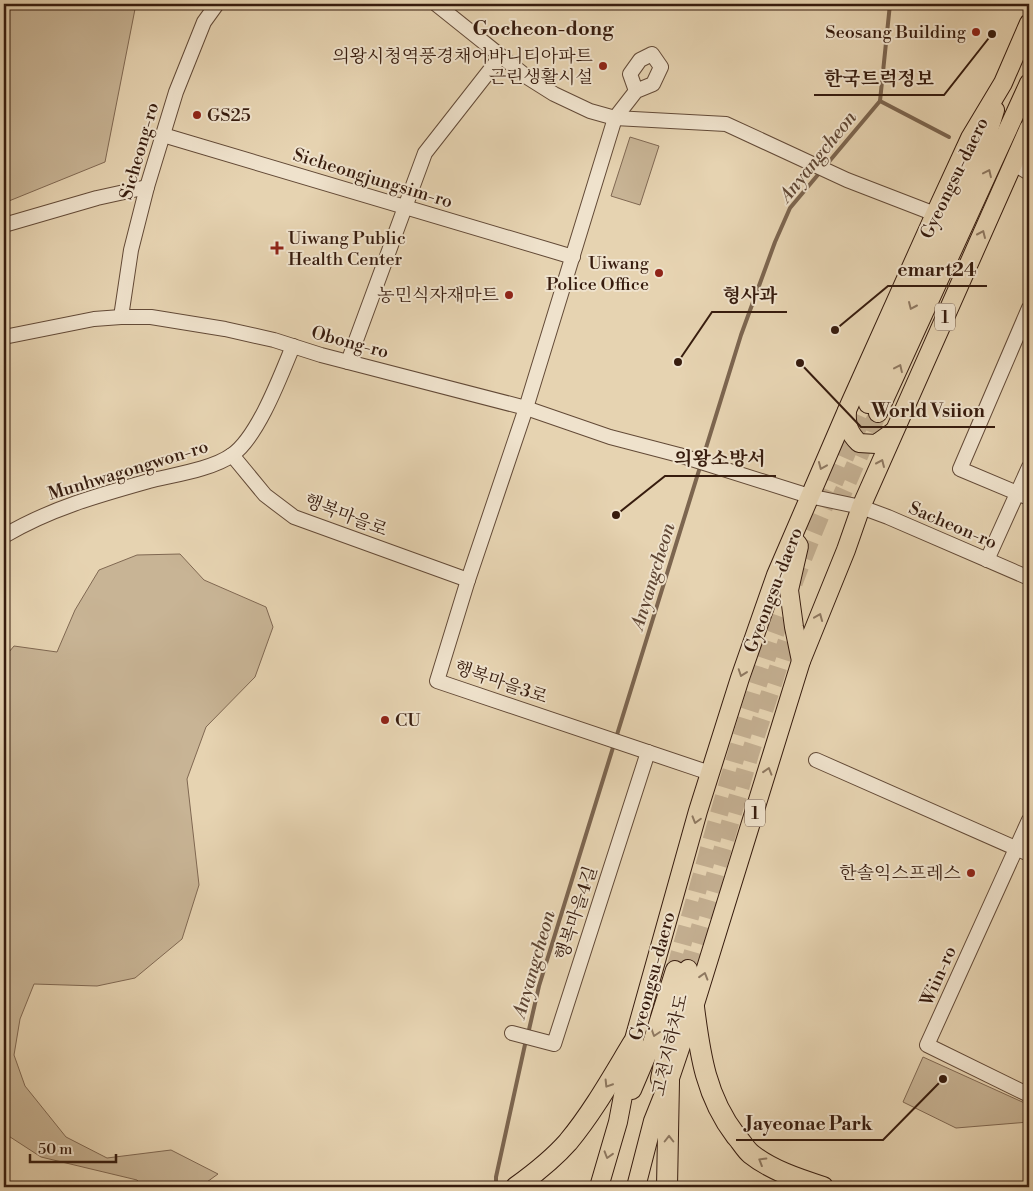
<svg xmlns="http://www.w3.org/2000/svg" width="1033" height="1191" font-family="'Libre Bodoni','Noto Serif KR',serif">
<style>
.green{fill:#c8b495;stroke:#806852}
.lines{fill:none;stroke-linecap:round;stroke-linejoin:round}
.stream{stroke:#7c654f;stroke-width:4}
.major-tunnel{stroke:#c3ae90;stroke-width:18;stroke-dasharray:18 9;stroke-linecap:butt}
.minor-casing{stroke:#634a37;stroke-width:16}
.major-casing{stroke:#371c0e;stroke-width:20}
.highway-casing{stroke:#371c0e;stroke-width:22}
.minor{stroke:#efe2cc;stroke-width:14}
.major{stroke:#e6d3b1;stroke-width:18}
.highway{stroke:#e6d3b1;stroke-width:20}
.oneway{stroke:#8e7860}
.poi-dot{fill:#8f2418;stroke:#efe2cc;stroke-width:2}
.labels{text-anchor:middle;stroke-width:4;stroke-linejoin:round;paint-order:stroke}
.shield{fill:#efe2cc;stroke:#6e5747;stroke-width:1}
.shield-label{font-size:16px;font-weight:bold;fill:#371c0e}
.poi-label{font-size:18px;fill:#371c0e;stroke:#efe2cc;text-anchor:end}
.street-label{font-size:18px;fill:#371c0e;stroke:#efe2cc}
.water-label{font-size:19px;font-style:italic;fill:#5f4634;stroke:#efe2cc}
.quarter-label{font-size:20px;font-weight:bold;fill:#371c0e;stroke:#efe2cc}
.leader{fill:none;stroke:#371c0e;stroke-width:2}
.callout-dot{fill:#371c0e;stroke:#efe2cc;stroke-width:2}
.callout-label{font-size:19px;text-anchor:middle;font-weight:bold;fill:#371c0e;stroke:#efe2cc;stroke-width:4;stroke-linejoin:round;paint-order:stroke}
</style>
<rect width="100%" height="100%" fill="#e6d3b1"/>
<filter id="stains"><feTurbulence type="fractalNoise" baseFrequency=".004" numOctaves="4"/><feColorMatrix values="0 0 0 0 .2 0 0 0 0 .09 0 0 0 0 .02 0 0 0 .5 -.17"/></filter>
<radialGradient id="worn" r=".72"><stop offset=".6" stop-color="#630" stop-opacity="0"/><stop offset="1" stop-color="#630" stop-opacity=".3"/></radialGradient>
<g class="green">
<polygon points="4,4 136,4 105,162 4,203"/>
<polygon points="630,137 659,146 640,205 611,196"/>
<polygon points="180,554 204,580 266,607 273,627 255,677 206,727 187,779 199,885 182,939 135,978 97,986 34,984 20,1019 14,1055 25,1086 66,1137 107,1158 171,1150 218,1174 200,1187 143,1187 137,1180 41,1157 4,1133 4,658 14,646 57,652 75,610 99,570 137,555"/>
<polygon points="923,1057 1029,1105 1029,1122 956,1128 903,1102"/>
</g>
<g class="lines">
<g class="stream">
<polyline points="880,101 949,137"/>
<polyline points="528,1034 539,986 741,335 775,242 790,208 880,101 890,4"/>
<polyline points="496,1187 496,1177 526,1040"/>
</g>
<g class="major-tunnel">
<polyline points="837,506 878,413"/>
<polyline points="688,969 750,754 795,616"/>
<path d="M675 970C705 865 733 758 768 654 797 569 832 486 868 404"/>
</g>
<defs>
<g id="minor">
<polyline points="436,4 527,77 554,94 590,111 615,118 726,124 847,180 935,214"/>
<polyline points="636,91 630,74 640,60 652,54 661,67 653,84 636,91 615,118 526,408 468,580 437,681 710,773"/>
<polyline points="163,135 573,257"/>
<polyline points="1014,164 1029,173"/>
<polyline points="4,225 97,198 147,187"/>
<polyline points="1029,308 960,469 1029,498"/>
<polyline points="121,317 131,250 147,187 176,92 204,22 217,4"/>
<polyline points="4,337 94,319 121,317 151,317 225,329 274,340 321,355 526,408 610,437 679,455 809,496 861,507 888,517 1029,578"/>
<polyline points="348,362 425,153 501,56"/>
<polyline points="232,455 265,495 294,517 468,580"/>
<path d="M4 536C49 509 99 495 149 481 173 475 213 469 232 455 258 437 281 375 293 346"/>
<polyline points="987,560 1029,467"/>
<polyline points="816,760 1029,854"/>
<polyline points="1029,820 927,1045 1029,1095"/>
<polyline points="512,1033 554,1044 648,752"/>
</g>
<g id="major">
<polyline points="868,404 982,152 995,110"/>
<path d="M847 411C846 425 849 433 859 443L876 444 894 431"/>
<polyline points="878,413 1029,83"/>
<polyline points="790,546 794,542 797,543 799,546 789,590 794,627 801,661"/>
<polyline points="660,1079 667,1043 688,969"/>
<polyline points="632,1090 652,1043 675,970"/>
<polyline points="599,1187 618,1122 633,1043 698,811 740,678 776,575 848,408 935,214 970,138 1003,83 1029,23"/>
<polyline points="636,1187 653,1121 669,1081 694,1007 801,661 846,550 861,507 1029,128"/>
</g>
<g id="highway">
<path d="M694 1007C700 1055 706 1097 736 1136 741 1141 745 1149 751 1154 771 1170 798 1179 823 1187"/>
<path d="M516 1187C534 1174 553 1159 568 1142 593 1112 613 1076 633 1043"/>
<polyline points="667,1187 669,1081"/>
</g>
</defs>
<use href="#minor" class="minor-casing"/>
<use href="#major" class="major-casing"/>
<use href="#highway" class="highway-casing"/>
<use href="#minor" class="minor"/>
<use href="#major" class="major"/>
<use href="#highway" class="highway"/>
</g>
<defs><path id="oneway-chevron" d="M-2-3.5L2.5 0L-2 3.5" fill="none" stroke-width="1.6" stroke-linecap="round" stroke-linejoin="round" transform="scale(1.25)"/></defs>
<g class="oneway">
<use href="#oneway-chevron" transform="translate(988 173) rotate(-65)"/>
<use href="#oneway-chevron" transform="translate(982 234) rotate(-66)"/>
<use href="#oneway-chevron" transform="translate(912 306) rotate(114)"/>
<use href="#oneway-chevron" transform="translate(899 368) rotate(-65)"/>
<use href="#oneway-chevron" transform="translate(881 463) rotate(-66)"/>
<use href="#oneway-chevron" transform="translate(822 466) rotate(113)"/>
<use href="#oneway-chevron" transform="translate(819 617) rotate(-68)"/>
<use href="#oneway-chevron" transform="translate(742 673) rotate(109)"/>
<use href="#oneway-chevron" transform="translate(768 771) rotate(-73)"/>
<use href="#oneway-chevron" transform="translate(696 820) rotate(106)"/>
<use href="#oneway-chevron" transform="translate(704 976) rotate(-73)"/>
<use href="#oneway-chevron" transform="translate(655 1033) rotate(108)"/>
<use href="#oneway-chevron" transform="translate(608 1084) rotate(122)"/>
<use href="#oneway-chevron" transform="translate(669 1139) rotate(-90)"/>
<use href="#oneway-chevron" transform="translate(608 1155) rotate(107)"/>
<use href="#oneway-chevron" transform="translate(762 1161) rotate(-149)"/>
</g>
<g class="poi-dot">
<circle cx="976" cy="32" r="5"/>
<circle cx="603" cy="66" r="5"/>
<circle cx="197" cy="115" r="5"/>
<path d="M274.5 240.5h5v5h5v5h-5v5h-5v-5h-5v-5h5z"/>
<circle cx="659" cy="273" r="5"/>
<circle cx="509" cy="295" r="5"/>
<circle cx="385" cy="720" r="5"/>
<circle cx="971" cy="873" r="5"/>
</g>
<g class="labels">
<g class="shield">
<rect x="935" y="303.5" width="20" height="27" rx="4"/>
<rect x="745" y="799.5" width="20" height="27" rx="4"/>
</g>
<g class="shield-label">
<text x="945" y="323">1</text>
<text x="755" y="819">1</text>
</g>
<g class="poi-label">
<text x="966" y="38">Seosang Building</text>
<text x="593" y="62">의왕시청역풍경채어바니티아파트<tspan x="593" dy="21">근린생활시설</tspan></text>
<text x="207" y="121" text-anchor="start">GS25</text>
<text x="288" y="244" text-anchor="start">Uiwang Public<tspan x="288" dy="21">Health Center</tspan></text>
<text x="649" y="269">Uiwang<tspan x="649" dy="21">Police Office</tspan></text>
<text x="499" y="301">농민식자재마트</text>
<text x="395" y="726" text-anchor="start">CU</text>
<text x="961" y="879">한솔익스프레스</text>
</g>
<g class="street-label">
<text transform="translate(139 151) rotate(-74)" y="6">Sicheong-ro</text>
<text transform="translate(373 178) rotate(17)" y="6">Sicheongjungsim-ro</text>
<text transform="translate(954 178) rotate(-64)" y="6">Gyeongsu-daero</text>
<text transform="translate(350 342) rotate(15)" y="6">Obong-ro</text>
<text transform="translate(128 470) rotate(-17)" y="6">Munhwagongwon-ro</text>
<text transform="translate(346 515) rotate(21)" y="6">행복마을로</text>
<text transform="translate(953 525) rotate(23)" y="6">Sacheon-ro</text>
<text transform="translate(773 590) rotate(-69)" y="6">Gyeongsu-daero</text>
<text transform="translate(501 682) rotate(19)" y="6">행복마을3로</text>
<text transform="translate(576 913) rotate(-72)" y="6">행복마을4길</text>
<text transform="translate(652 976) rotate(-75)" y="6">Gyeongsu-daero</text>
<text transform="translate(938 976) rotate(-66)" y="6">Wiin-ro</text>
<text transform="translate(670 1045) rotate(-77)" y="6">고천지하차도</text>
</g>
<g class="water-label">
<text transform="translate(817 156) rotate(-51)" y="7">Anyangcheon</text>
<text transform="translate(652 576) rotate(-73)" y="7">Anyangcheon</text>
<text transform="translate(533 964) rotate(-74)" y="7">Anyangcheon</text>
</g>
<g class="quarter-label">
<text x="543" y="35">Gocheon-dong</text>
</g>
</g>
<path class="leader" d="M992 34L944 95H814M835 330L888 286H987M678 362L712 312H787M800 363L861 427H995M616 515L665 476H776M943 1079L883 1140H736"/>
<g class="callout-dot">
<circle cx="992" cy="34" r="5"/>
<circle cx="835" cy="330" r="5"/>
<circle cx="678" cy="362" r="5"/>
<circle cx="800" cy="363" r="5"/>
<circle cx="616" cy="515" r="5"/>
<circle cx="943" cy="1079" r="5"/>
</g>
<g class="callout-label">
<text x="879" y="85">한국트럭정보</text>
<text x="937" y="276">emart24</text>
<text x="750" y="302">형사과</text>
<text x="928" y="417">World Vsiion</text>
<text x="720" y="465">의왕소방서</text>
<text x="809" y="1130">Jayeonae Park</text>
</g>
<rect width="1033" height="1191" fill="none" stroke="#e6d3b1" stroke-width="20"/>
<rect x="5" y="5" width="1023" height="1181" fill="none" stroke="#371c0e" stroke-width="2.5"/>
<rect x="10" y="10" width="1013" height="1171" fill="none" stroke="#371c0e"/>
<path d="M30 1154v8h86v-8" fill="none" stroke="#371c0e" stroke-width="2.5"/>
<text x="38" y="1154" font-size="15" fill="#371c0e" stroke="#efe2cc" stroke-width="4" paint-order="stroke">50 m</text>
<rect width="100%" height="100%" filter="url(#stains)"/>
<rect width="100%" height="100%" fill="url(#worn)"/>
</svg>
